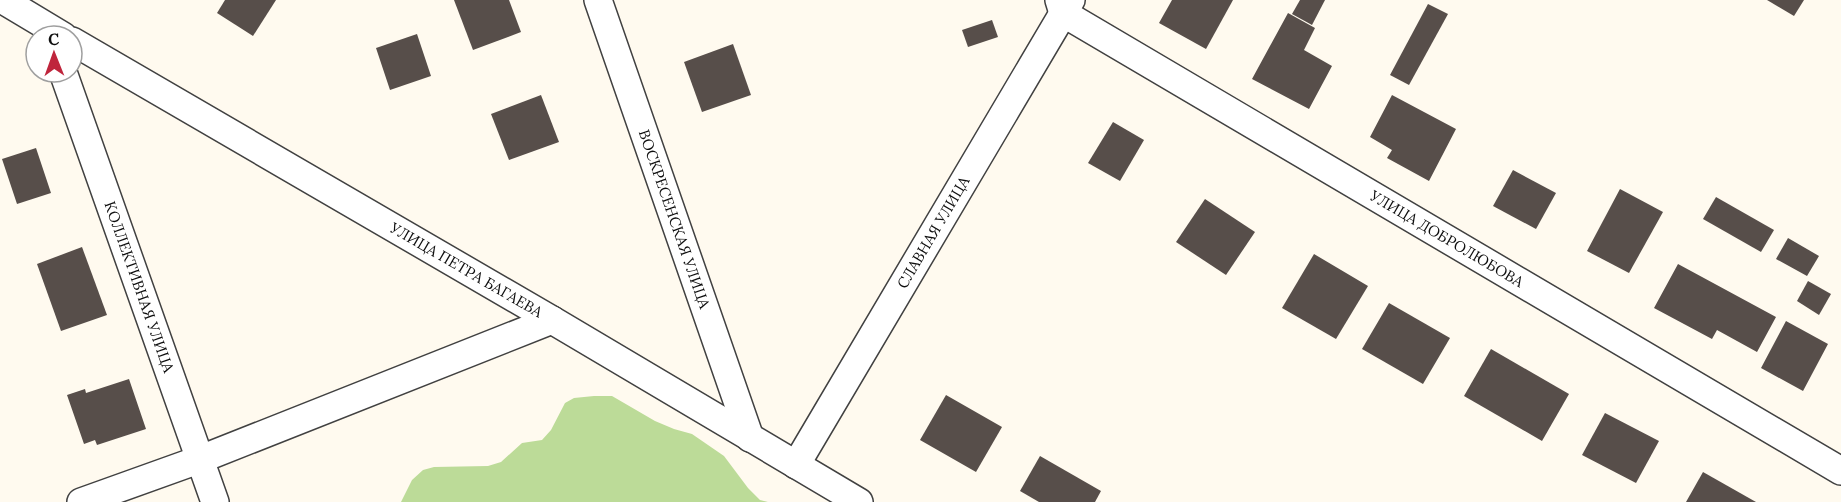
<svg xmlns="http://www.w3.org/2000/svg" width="1841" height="502" font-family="Lora,serif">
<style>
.forest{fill:#bcdb98}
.building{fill:#574e4a}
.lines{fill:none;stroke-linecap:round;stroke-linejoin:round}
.minor-casing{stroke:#414141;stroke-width:30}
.minor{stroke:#fff;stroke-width:27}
.labels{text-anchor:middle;stroke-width:6;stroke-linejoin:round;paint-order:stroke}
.street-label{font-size:15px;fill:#0e0e0e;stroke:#fff}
</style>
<rect width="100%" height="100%" fill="#fffaef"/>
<polygon class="forest" points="594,396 612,396 655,421 674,429 692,434 724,456 748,488 760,500 768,502 401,502 412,480 423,470 434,467 488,466 501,462 522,443 542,440 551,430 565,403 574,398"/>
<g class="building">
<polygon points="225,0 276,0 253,36 217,13"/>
<polygon points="454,0 509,0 521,32 473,50"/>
<polygon points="1172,0 1233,0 1206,49 1159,23"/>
<polygon points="1300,0 1325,0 1312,25 1292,14"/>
<polygon points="1767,0 1804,0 1794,16"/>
<polygon points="1428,4 1448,14 1409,85 1390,75"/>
<polygon points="1288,13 1315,28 1304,50 1332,66 1309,109 1252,79"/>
<polygon points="992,20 998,37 968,47 962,30"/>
<polygon points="417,34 431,76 390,90 376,48"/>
<polygon points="733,44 751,95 702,112 684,62"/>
<polygon points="541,95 559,142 509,160 491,114"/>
<polygon points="1392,95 1456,129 1429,181 1387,158 1392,150 1370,137"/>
<polygon points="1113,122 1144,140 1120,181 1088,163"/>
<polygon points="36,148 51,193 17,204 2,159"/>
<polygon points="1513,170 1556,193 1536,229 1493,206"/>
<polygon points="1620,189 1663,212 1629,273 1587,251"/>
<polygon points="1716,197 1774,230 1761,252 1703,219"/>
<polygon points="1205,199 1255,232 1226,275 1176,242"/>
<polygon points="1788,238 1819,256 1807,276 1776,259"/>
<polygon points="82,247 107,315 61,331 37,264"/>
<polygon points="1314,254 1368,286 1336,339 1282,308"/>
<polygon points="1678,264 1776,317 1757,352 1717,330 1712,339 1654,308"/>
<polygon points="1808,281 1831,294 1819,315 1797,301"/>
<polygon points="1389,303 1450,338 1423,384 1362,349"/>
<polygon points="1786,321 1828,344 1803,391 1761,368"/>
<polygon points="1491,349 1569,394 1542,441 1464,396"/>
<polygon points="129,379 146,429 97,445 95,440 84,444 67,395 85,389 86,393"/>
<polygon points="946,395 1002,427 976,472 920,440"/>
<polygon points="1605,413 1659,441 1636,483 1582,455"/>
<polygon points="1040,456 1101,491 1095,502 1039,502 1020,491"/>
<polygon points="1703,472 1756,502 1686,502"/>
</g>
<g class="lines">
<defs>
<g id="minor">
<polyline points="3,0 63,36"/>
<path id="s1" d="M598 0 750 438"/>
<path id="s2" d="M1059 0 1063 13 1841 471"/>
<path id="s3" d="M72 41 552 320 859 502"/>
<path id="s4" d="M63 72 215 502"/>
<path id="s5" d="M796 465 1071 0"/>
<polyline points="81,502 201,459 552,320"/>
</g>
</defs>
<use href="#minor" class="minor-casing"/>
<use href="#minor" class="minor"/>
</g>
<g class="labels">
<g class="street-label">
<text dy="5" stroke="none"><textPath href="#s1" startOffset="232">ВОСКРЕСЕНСКАЯ УЛИЦА</textPath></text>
<text dy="5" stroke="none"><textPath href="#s5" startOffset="270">СЛАВНАЯ УЛИЦА</textPath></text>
<text dy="5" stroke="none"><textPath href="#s2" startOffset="459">УЛИЦА ДОБРОЛЮБОВА</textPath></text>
<text dy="5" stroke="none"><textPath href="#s3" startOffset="456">УЛИЦА ПЕТРА БАГАЕВА</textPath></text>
<text dy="5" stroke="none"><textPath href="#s4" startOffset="228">КОЛЛЕКТИВНАЯ УЛИЦА</textPath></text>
</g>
</g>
<g transform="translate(54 54) rotate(359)"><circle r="28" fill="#ffffff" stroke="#9f9f9f" stroke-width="1.5"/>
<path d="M0-4.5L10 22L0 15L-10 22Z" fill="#bf253c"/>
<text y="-9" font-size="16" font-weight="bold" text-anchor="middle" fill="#0e0e0e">С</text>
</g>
</svg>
